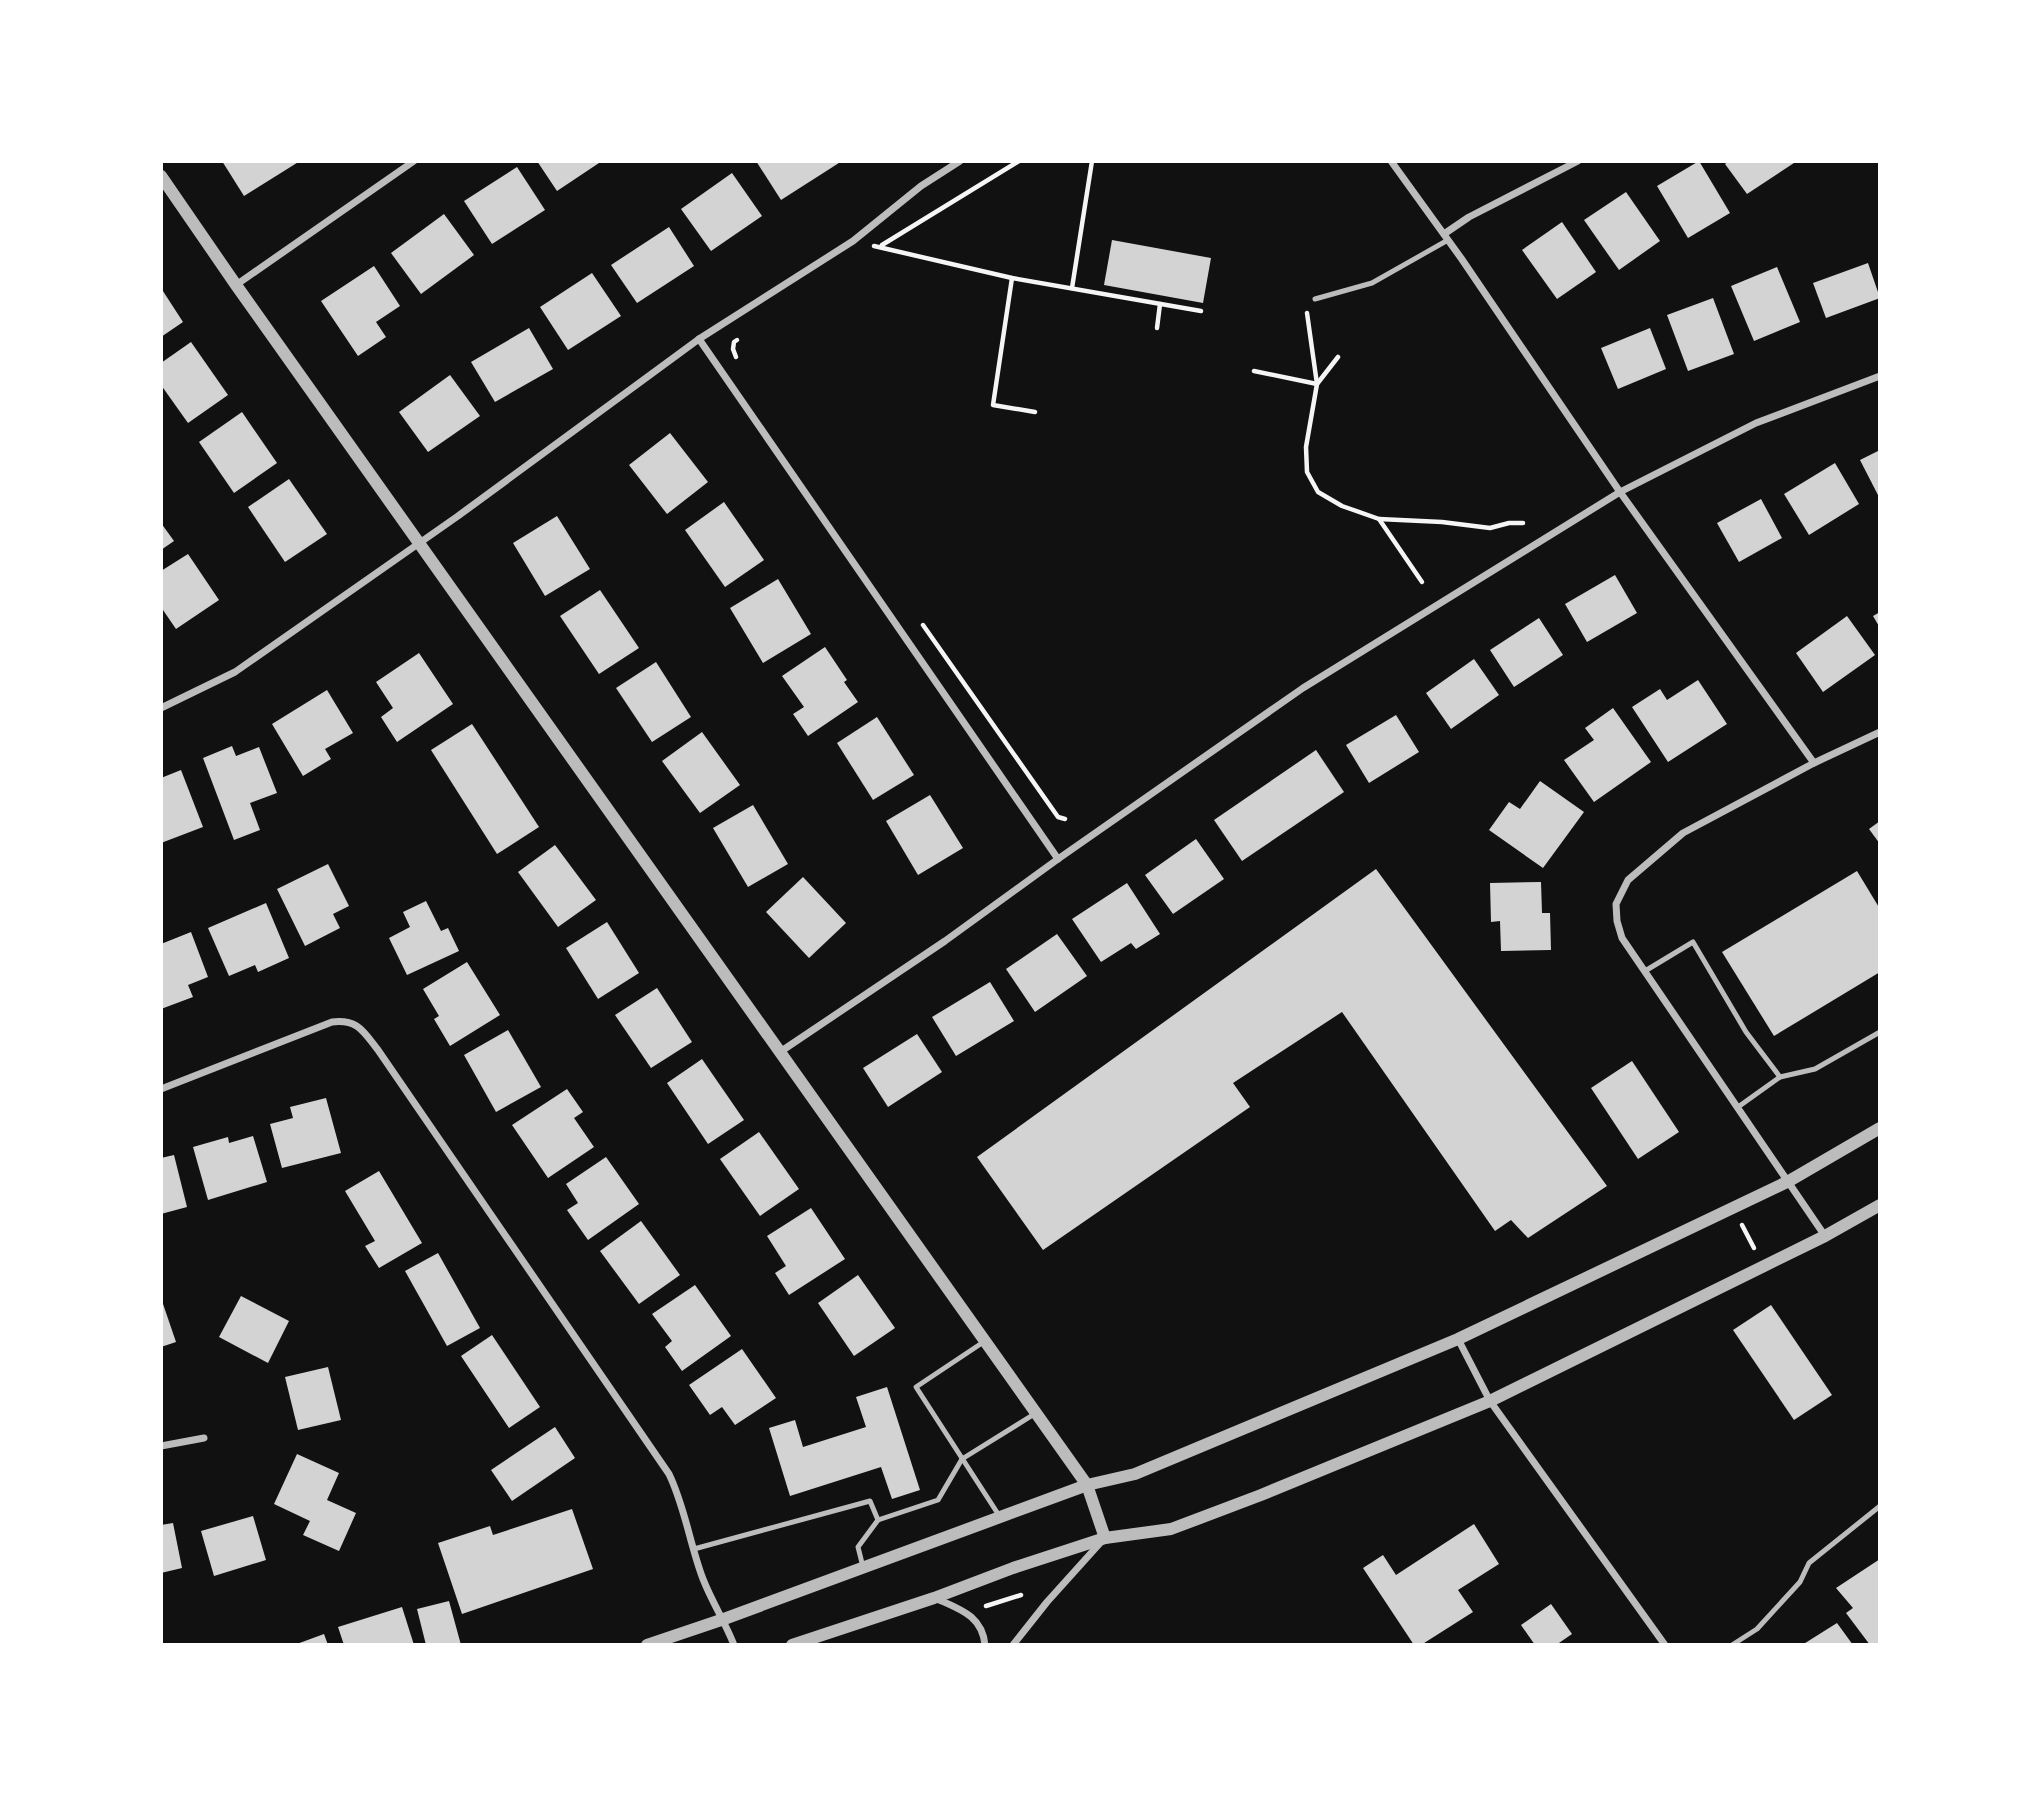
<svg xmlns="http://www.w3.org/2000/svg" width="2041" height="1806" font-family="'Asap Condensed',sans-serif">
<style>
.building{fill:#d3d3d3}
.lines{fill:none;stroke-linecap:round;stroke-linejoin:round}
.path{stroke:#f5f5f5;stroke-width:4.5}
.service{stroke:#bcbcbc;stroke-width:5}
.minor{stroke:#bcbcbc;stroke-width:7}
.tertiary{stroke:#bcbcbc;stroke-width:12}
</style>
<rect width="100%" height="100%" fill="#111"/>
<g class="building">
<polygon points="222,161 300,161 244,196"/>
<polygon points="537,161 602,161 557,191"/>
<polygon points="756,161 842,161 781,200"/>
<polygon points="1699,161 1730,213 1688,238 1657,186"/>
<polygon points="1729,161 1797,161 1747,194 1725,164"/>
<polygon points="517,167 545,210 492,244 464,201"/>
<polygon points="732,173 762,216 711,251 681,209"/>
<polygon points="1626,192 1660,241 1619,270 1584,220"/>
<polygon points="444,214 474,255 421,294 391,253"/>
<polygon points="1562,222 1596,272 1557,299 1522,250"/>
<polygon points="669,227 694,266 637,303 611,265"/>
<polygon points="1112,240 1211,258 1203,303 1104,285"/>
<polygon points="1868,263 1880,298 1826,318 1813,283"/>
<polygon points="374,266 400,306 376,322 386,337 358,356 321,301"/>
<polygon points="1777,267 1800,322 1754,341 1731,286"/>
<polygon points="592,273 621,316 568,350 540,307"/>
<polygon points="161,288 183,322 161,337"/>
<polygon points="1713,298 1734,354 1688,371 1667,315"/>
<polygon points="529,328 553,369 495,402 471,362"/>
<polygon points="1650,328 1666,369 1618,389 1601,348"/>
<polygon points="191,342 228,395 188,423 161,385 161,363"/>
<polygon points="450,375 480,416 428,452 399,412"/>
<polygon points="242,412 277,463 234,493 199,442"/>
<polygon points="670,433 708,482 667,514 629,465"/>
<polygon points="1880,450 1880,499 1860,460"/>
<polygon points="1835,463 1859,504 1809,535 1784,494"/>
<polygon points="289,479 327,534 285,562 248,507"/>
<polygon points="1761,499 1782,538 1739,562 1717,523"/>
<polygon points="724,502 764,560 725,587 685,530"/>
<polygon points="557,516 590,569 545,596 513,543"/>
<polygon points="161,523 174,541 161,550"/>
<polygon points="188,554 219,600 176,629 163,610 161,612 161,571"/>
<polygon points="1615,575 1637,613 1587,642 1565,604"/>
<polygon points="778,579 811,634 763,663 730,608"/>
<polygon points="600,590 639,648 599,674 560,616"/>
<polygon points="1880,612 1880,628 1873,616"/>
<polygon points="1847,616 1875,655 1823,692 1796,653"/>
<polygon points="1539,618 1563,655 1514,687 1490,650"/>
<polygon points="825,647 847,680 844,682 858,702 808,736 793,714 804,707 782,676"/>
<polygon points="419,653 453,704 397,742 381,717 393,708 376,682"/>
<polygon points="1474,659 1499,695 1451,729 1426,693"/>
<polygon points="656,662 691,717 652,742 616,688"/>
<polygon points="1698,680 1727,724 1668,762 1632,707 1660,689 1667,700"/>
<polygon points="327,690 353,733 325,749 331,759 303,776 272,724"/>
<polygon points="1613,708 1651,762 1594,802 1564,760 1594,740 1585,728"/>
<polygon points="1396,715 1419,752 1369,783 1346,745"/>
<polygon points="877,717 914,775 873,800 837,743"/>
<polygon points="472,724 539,827 497,854 431,750"/>
<polygon points="702,732 740,785 700,813 662,761"/>
<polygon points="232,746 236,756 259,747 277,793 250,803 260,830 234,840 203,758"/>
<polygon points="1316,750 1344,792 1242,861 1214,820"/>
<polygon points="181,770 203,827 161,843 161,778"/>
<polygon points="1540,781 1584,812 1543,868 1489,830 1509,802 1520,809"/>
<polygon points="930,795 963,848 918,875 886,821"/>
<polygon points="753,805 788,864 748,887 713,828"/>
<polygon points="1880,821 1880,844 1869,829"/>
<polygon points="1196,839 1224,879 1173,914 1145,875"/>
<polygon points="555,845 596,900 558,927 518,872"/>
<polygon points="328,864 349,906 333,914 340,928 305,946 277,889"/>
<polygon points="1376,869 1607,1186 1528,1238 1511,1220 1495,1231 1342,1012 1233,1083 1250,1107 1043,1250 977,1157"/>
<polygon points="1857,871 1880,909 1880,972 1774,1036 1722,952"/>
<polygon points="803,877 846,923 809,958 766,912"/>
<polygon points="1541,882 1542,913 1550,913 1551,950 1501,951 1500,921 1491,922 1490,883"/>
<polygon points="1127,883 1160,934 1136,949 1131,943 1101,962 1072,919"/>
<polygon points="426,901 441,931 448,928 459,951 407,975 389,938 410,927 403,912"/>
<polygon points="266,903 289,958 258,972 255,965 229,976 208,928"/>
<polygon points="607,922 639,973 598,999 566,948"/>
<polygon points="191,932 208,977 188,985 193,997 161,1009 161,944"/>
<polygon points="1057,934 1087,976 1035,1012 1006,969"/>
<polygon points="467,962 500,1015 450,1046 434,1019 439,1016 423,989"/>
<polygon points="990,982 1014,1021 956,1056 932,1017"/>
<polygon points="657,988 692,1042 651,1068 615,1015"/>
<polygon points="508,1030 541,1087 496,1112 464,1055"/>
<polygon points="917,1034 942,1072 888,1107 863,1068"/>
<polygon points="702,1059 744,1120 708,1144 667,1083"/>
<polygon points="1632,1061 1679,1132 1638,1159 1591,1088"/>
<polygon points="567,1089 583,1112 574,1118 594,1147 548,1178 512,1125"/>
<polygon points="326,1098 341,1153 282,1168 270,1124 293,1118 290,1107"/>
<polygon points="759,1132 799,1189 760,1216 720,1159"/>
<polygon points="253,1136 267,1182 208,1200 193,1147 228,1137 229,1143"/>
<polygon points="174,1155 187,1207 161,1214 161,1158"/>
<polygon points="606,1157 639,1204 588,1240 567,1210 578,1203 566,1184"/>
<polygon points="379,1171 422,1243 379,1268 365,1246 375,1241 345,1191"/>
<polygon points="811,1208 845,1259 789,1295 775,1273 786,1266 767,1236"/>
<polygon points="641,1221 680,1275 639,1304 600,1251"/>
<polygon points="438,1253 480,1328 447,1346 405,1271"/>
<polygon points="858,1275 895,1328 854,1356 818,1303"/>
<polygon points="695,1285 731,1336 682,1371 665,1347 672,1341 652,1314"/>
<polygon points="241,1296 289,1321 268,1363 219,1337"/>
<polygon points="161,1298 176,1342 161,1347"/>
<polygon points="1771,1305 1832,1395 1794,1420 1733,1330"/>
<polygon points="492,1335 540,1407 509,1428 461,1356"/>
<polygon points="742,1349 776,1398 735,1425 722,1407 710,1415 689,1385"/>
<polygon points="328,1367 341,1420 298,1430 285,1377"/>
<polygon points="887,1387 920,1490 892,1499 881,1467 790,1496 769,1428 795,1420 803,1447 866,1427 856,1397"/>
<polygon points="555,1427 575,1458 512,1501 491,1470"/>
<polygon points="297,1454 339,1473 327,1500 356,1513 339,1551 303,1535 310,1521 274,1504"/>
<polygon points="572,1509 593,1569 462,1614 438,1543 490,1526 493,1535"/>
<polygon points="253,1516 266,1560 214,1576 201,1531"/>
<polygon points="173,1523 182,1568 161,1573 161,1525"/>
<polygon points="1474,1524 1499,1564 1458,1590 1473,1612 1421,1645 1414,1645 1363,1568 1383,1555 1396,1575"/>
<polygon points="1880,1559 1880,1645 1870,1645 1846,1613 1853,1608 1836,1588"/>
<polygon points="449,1601 461,1645 426,1645 417,1609"/>
<polygon points="1551,1604 1572,1634 1556,1645 1535,1645 1521,1625"/>
<polygon points="402,1607 414,1645 344,1645 338,1627"/>
<polygon points="1837,1623 1853,1645 1802,1645"/>
<polygon points="324,1634 328,1645 294,1645"/>
</g>
<g class="lines">
<g class="path">
<polyline points="882,245 1019,161"/>
<polyline points="874,246 1012,278 1201,311"/>
<polyline points="1012,278 993,405 1035,412"/>
<polyline points="1072,288 1092,161"/>
<polyline points="1307,313 1317,384 1306,447 1307,472 1318,492 1342,506 1379,519 1442,522 1490,528 1509,523 1523,523"/>
<polyline points="1157,328 1160,304"/>
<polyline points="736,357 733,349 734,342 737,340"/>
<polyline points="1254,371 1317,384 1338,357"/>
<polyline points="1379,519 1422,582"/>
<polyline points="923,625 1058,817 1065,819"/>
<polyline points="1742,1225 1754,1248"/>
<polyline points="986,1606 1021,1595"/>
</g>
<g class="service">
<polyline points="1315,299 1372,283 1448,240"/>
<polyline points="1645,971 1693,942 1746,1032 1780,1077"/>
<polyline points="1738,1107 1780,1077 1815,1069 1880,1032"/>
<polyline points="985,1341 916,1387 1000,1517"/>
<polyline points="694,1549 870,1501 878,1520"/>
<polyline points="863,1567 858,1547 878,1520 938,1500 962,1459 1036,1413"/>
<polyline points="1732,1645 1757,1629 1800,1582 1809,1563 1880,1506"/>
</g>
<g class="minor">
<polyline points="1391,161 1461,258 1620,492 1814,763"/>
<polyline points="1444,234 1469,217 1578,161"/>
<polyline points="236,285 414,161"/>
<polyline points="699,339 1058,859"/>
<polyline points="161,708 235,672 458,516 699,339 853,241 921,186 960,161"/>
<polyline points="780,1052 945,941 1058,859 1303,688 1620,492 1756,423 1880,376"/>
<path d="M161 1089 332 1022C358 1019 363 1031 378 1050L669 1474C685 1507 690 1545 703 1579 712 1602 725 1622 734 1645"/>
<polyline points="1825,1236 1622,938 1617,921 1616,904 1628,880 1683,833 1814,763 1880,732"/>
<polyline points="1458,1339 1490,1401 1665,1645"/>
<polyline points="161,1446 204,1438"/>
<path d="M935 1598C959 1609 982 1615 985 1645"/>
<polyline points="1013,1645 1047,1602 1101,1542"/>
</g>
<g class="tertiary">
<polyline points="161,176 236,285 1087,1485 1105,1538"/>
<polyline points="647,1645 724,1619 1087,1485 1135,1474 1458,1339 1789,1181 1880,1128"/>
<polyline points="792,1645 934,1598 1013,1568 1105,1538 1171,1529 1261,1495 1490,1401 1825,1236 1880,1205"/>
</g>
</g>
<rect width="2041" height="1806" fill="none" stroke="#ffffff" stroke-width="326"/>
</svg>
